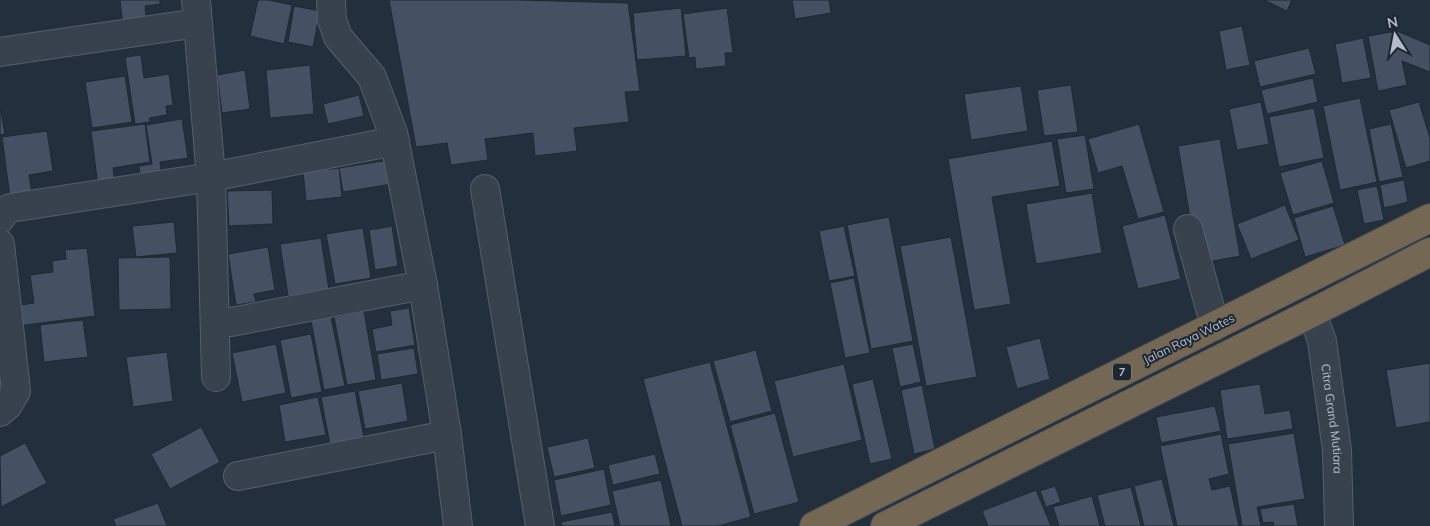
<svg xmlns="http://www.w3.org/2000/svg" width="1430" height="526" font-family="Mulish,sans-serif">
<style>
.building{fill:#455162;stroke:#1f2835}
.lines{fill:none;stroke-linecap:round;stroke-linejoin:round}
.minor-casing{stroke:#565f6c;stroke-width:30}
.highway-casing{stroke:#434c59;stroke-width:30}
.minor{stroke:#38414e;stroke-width:28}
.highway{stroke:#746855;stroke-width:28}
.labels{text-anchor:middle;stroke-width:4;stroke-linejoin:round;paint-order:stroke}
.shield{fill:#1d2633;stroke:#878f9c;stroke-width:1}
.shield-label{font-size:11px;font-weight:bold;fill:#b4bcc9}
.street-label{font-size:12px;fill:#b4bcc9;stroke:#1d2633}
</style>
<rect width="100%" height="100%" fill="#242f3e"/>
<g class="building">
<polygon points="120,0 160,0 160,4 145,6 147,24 123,27"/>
<polygon points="258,0 269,0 292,5 284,44 250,36"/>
<polygon points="389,0 518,0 628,3 640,91 625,92 629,122 574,128 577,151 535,156 533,133 485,139 488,160 451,165 447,143 416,147"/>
<polygon points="792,0 829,0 831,13 795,19"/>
<polygon points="1264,0 1292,0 1287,11"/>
<polygon points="294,6 320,11 313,47 288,42"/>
<polygon points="681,8 686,56 637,60 633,13"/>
<polygon points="727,8 733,53 725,53 726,66 696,69 695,57 689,58 683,14"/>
<polygon points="1242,26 1250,65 1226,70 1219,31"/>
<polygon points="1397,31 1430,45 1430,72 1402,61 1407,85 1378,91 1368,36"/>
<polygon points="1363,38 1371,78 1342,83 1335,44"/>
<polygon points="1309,48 1316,74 1260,87 1254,61"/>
<polygon points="141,55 144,78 169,74 173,105 166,106 167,115 149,118 150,122 135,124 125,57"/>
<polygon points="310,65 314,114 270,118 266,70"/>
<polygon points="245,70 250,109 222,113 217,75"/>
<polygon points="125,76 132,122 92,128 85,82"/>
<polygon points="1313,78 1318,102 1267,114 1261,90"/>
<polygon points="1071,85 1078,132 1044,136 1037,90"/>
<polygon points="1021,86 1028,131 971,140 964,94"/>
<polygon points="359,95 364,116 328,124 323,104"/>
<polygon points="1360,98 1377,182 1340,190 1323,106"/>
<polygon points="1261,102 1269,144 1237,150 1229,109"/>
<polygon points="1419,102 1430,138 1430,161 1406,168 1389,110"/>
<polygon points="0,107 5,134 0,135"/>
<polygon points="1314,108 1324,158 1279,167 1269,117"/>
<polygon points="182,119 188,158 160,162 162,178 141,182 139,166 152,164 146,125"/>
<polygon points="145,124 150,162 113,168 115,184 98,186 91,131"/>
<polygon points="1139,124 1164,212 1138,219 1122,166 1098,173 1088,139"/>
<polygon points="1391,124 1403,177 1379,182 1369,129"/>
<polygon points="47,131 53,171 29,175 32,194 10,197 2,137"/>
<polygon points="1085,135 1094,189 1066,193 1057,139"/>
<polygon points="1220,139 1240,256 1207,262 1200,223 1191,224 1178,146"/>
<polygon points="1052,141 1060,186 992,197 1011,304 974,310 948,159"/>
<polygon points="389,160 392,184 343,192 339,168"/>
<polygon points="1322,161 1334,203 1293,215 1280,173"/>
<polygon points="339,168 342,197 306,201 303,172"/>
<polygon points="1404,180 1408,202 1384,208 1380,185"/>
<polygon points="1377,186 1384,220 1364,224 1357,190"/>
<polygon points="272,190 273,224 229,226 227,191"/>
<polygon points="1092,193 1102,253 1036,264 1026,204"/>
<polygon points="1285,205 1299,240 1251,259 1237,224"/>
<polygon points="1333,206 1345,245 1305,257 1294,218"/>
<polygon points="1165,215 1181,279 1138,289 1122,226"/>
<polygon points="889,217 913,341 871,349 847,225"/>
<polygon points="174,222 177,253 136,257 132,226"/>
<polygon points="392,226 398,266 375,270 369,230"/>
<polygon points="844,226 855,276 829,281 819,231"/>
<polygon points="363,228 371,278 335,284 326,234"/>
<polygon points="951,237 977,377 926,386 900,246"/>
<polygon points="321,238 329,290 288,296 280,244"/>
<polygon points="268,247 275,290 254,294 256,302 236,305 228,254"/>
<polygon points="87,248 95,316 17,326 15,306 34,303 30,275 53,272 52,261 66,259 65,250"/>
<polygon points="170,257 171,309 119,310 118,258"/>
<polygon points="854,278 870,353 845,358 830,283"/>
<polygon points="409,308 415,345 376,352 372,329 392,325 390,311"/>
<polygon points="364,311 376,380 347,385 334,317"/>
<polygon points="331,317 345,386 324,390 311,321"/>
<polygon points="83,320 88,357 44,362 40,325"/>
<polygon points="311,334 322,392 291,398 280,340"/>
<polygon points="1040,338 1050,379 1017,389 1006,347"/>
<polygon points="276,344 286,393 242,402 232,353"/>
<polygon points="913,344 921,382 900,387 892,348"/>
<polygon points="414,348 418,374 381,380 377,354"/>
<polygon points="756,350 772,411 730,422 713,361"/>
<polygon points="167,352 173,401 133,407 126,357"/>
<polygon points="710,362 751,517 718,526 682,526 643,379"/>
<polygon points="1430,363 1430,422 1396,428 1386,370"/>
<polygon points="844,364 862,440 793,457 774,381"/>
<polygon points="873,379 892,459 870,464 852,384"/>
<polygon points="402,383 408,421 365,429 358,391"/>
<polygon points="1260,384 1265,414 1290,410 1293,429 1227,439 1220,390"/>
<polygon points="922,385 935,449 914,454 901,390"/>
<polygon points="355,391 365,443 331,450 321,397"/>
<polygon points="318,397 326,435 285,442 279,405"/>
<polygon points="1215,406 1221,431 1161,443 1156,417"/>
<polygon points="775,413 799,502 754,514 730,425"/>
<polygon points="201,427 220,462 170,489 151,454"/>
<polygon points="1294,433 1305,499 1257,507 1261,526 1242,526 1228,444"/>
<polygon points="1221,434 1229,474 1209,479 1212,490 1230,486 1239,526 1177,526 1160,446"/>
<polygon points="588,438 595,468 554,477 547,447"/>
<polygon points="25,443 47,483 1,507 0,456"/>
<polygon points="655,454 660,474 613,485 608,465"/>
<polygon points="604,469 611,505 561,516 554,480"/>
<polygon points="1162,479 1174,526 1144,526 1134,486"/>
<polygon points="661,480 671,526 620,526 612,491"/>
<polygon points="1055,486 1061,502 1046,507 1040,491"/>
<polygon points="1131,487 1141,526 1105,526 1097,495"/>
<polygon points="1036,490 1051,526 988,526 982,511"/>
<polygon points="1092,496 1100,526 1059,526 1053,507"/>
<polygon points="158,503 167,526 116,526 113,519"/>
<polygon points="1294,504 1298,526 1274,526 1273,522 1263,523 1260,509"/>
<polygon points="612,512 615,526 562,526 561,522"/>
</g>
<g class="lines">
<defs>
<g id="minor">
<polyline points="196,0 211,177 216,377"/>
<polyline points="331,0 332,20 338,37 372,77 393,133 423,285 447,435 458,526"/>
<polyline points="0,52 198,23"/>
<polyline points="485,189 540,526"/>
<polyline points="0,219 5,211 10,208 211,177 395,141"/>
<polyline points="1188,229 1215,326"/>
<polyline points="0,244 16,391 8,405 0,412"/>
<path id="s1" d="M1312 313 1322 341 1337 450 1339 526"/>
<polyline points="231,322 423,285"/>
<polyline points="238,476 447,435"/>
</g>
<g id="highway">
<polyline points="814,526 1430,218"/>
<polyline points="885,526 1312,313 1430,252"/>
</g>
</defs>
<use href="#minor" class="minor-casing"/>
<use href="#highway" class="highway-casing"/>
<use href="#minor" class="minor"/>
<use href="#highway" class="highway"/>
</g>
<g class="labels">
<rect class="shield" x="1113" y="363.5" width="18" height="17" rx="4"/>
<g class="shield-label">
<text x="1122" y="376">7</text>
</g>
<g class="street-label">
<text transform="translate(1189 339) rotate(-26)" y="4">Jalan Raya Wates</text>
<text dy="4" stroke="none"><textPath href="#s1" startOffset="108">Citra Grand Mutiara</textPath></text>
</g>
</g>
<g transform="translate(1395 35) rotate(349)" stroke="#1d2633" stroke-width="4" paint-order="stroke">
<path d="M0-4L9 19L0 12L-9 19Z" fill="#b4bcc9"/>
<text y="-8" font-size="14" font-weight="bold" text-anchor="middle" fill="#b4bcc9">N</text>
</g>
</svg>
